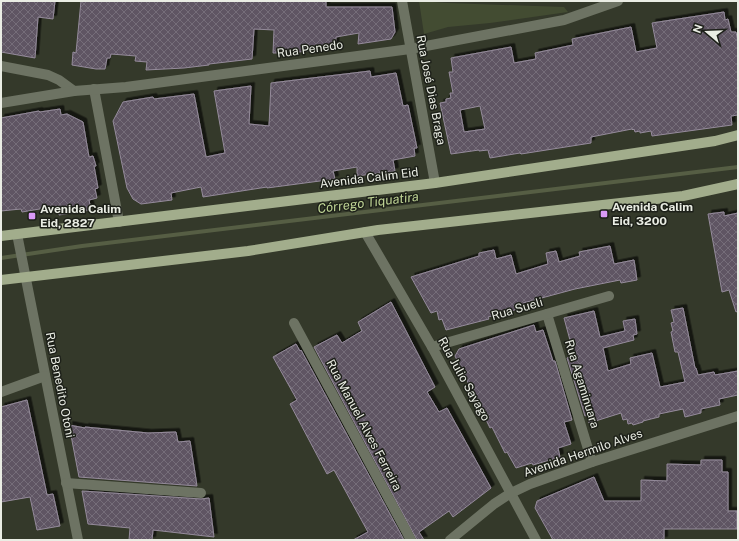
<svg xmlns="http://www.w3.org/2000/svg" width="739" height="541" font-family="'Public Sans',sans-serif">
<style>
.park{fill:#434c32}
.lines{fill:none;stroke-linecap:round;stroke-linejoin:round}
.stream{stroke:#565e44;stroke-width:4}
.building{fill:url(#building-cross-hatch);stroke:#958b9b;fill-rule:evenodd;filter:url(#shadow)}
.street{stroke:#6d7363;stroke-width:10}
.primary{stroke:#a2ad8c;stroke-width:10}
.poi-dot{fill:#da9af6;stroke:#1d2019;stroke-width:1.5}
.labels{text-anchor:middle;stroke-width:3;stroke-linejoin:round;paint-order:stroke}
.street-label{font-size:12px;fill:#eaede4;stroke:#1d2019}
.poi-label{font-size:12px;font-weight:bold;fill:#eaede4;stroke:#1d2019;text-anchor:start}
.water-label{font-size:13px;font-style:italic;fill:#bfd495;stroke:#1d2019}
</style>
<defs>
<pattern id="building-cross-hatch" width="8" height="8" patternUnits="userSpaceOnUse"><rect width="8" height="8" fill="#5e5463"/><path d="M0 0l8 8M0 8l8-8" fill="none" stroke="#756d79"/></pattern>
<filter id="shadow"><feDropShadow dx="3.5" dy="-3.5" stdDeviation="0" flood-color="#0009"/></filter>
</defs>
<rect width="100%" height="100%" fill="#34392a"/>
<polygon class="park" points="419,1 448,3 564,7 568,12 490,23 448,27 424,34"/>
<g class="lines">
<polyline class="stream" points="1,258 82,246 738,167"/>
</g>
<g class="building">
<polygon points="1,1 55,1 53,19 38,17 35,58 1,52"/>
<polygon points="81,1 326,1 326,7 392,7 395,32 391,39 358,44 359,33 336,37 335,47 292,53 273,53 274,30 254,29 252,59 209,64 209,65 184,68 146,70 147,62 135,61 136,56 111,54 110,58 107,58 105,69 96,69 72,65 73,52 76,53"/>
<path d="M724 12 725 20 728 19 731 32H736L738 42V115L731 116 732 125 652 136 651 131 640 133V131L635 132 634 129 633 130 632 129 591 137V143L521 154 520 153 490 158 488 150 479 151V150L451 154 440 103 446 102V99L451 98 450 93H453L449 72H453L451 58 511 47 514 63 536 59 535 53 573 45 572 39 631 27 636 52 657 48 652 23ZM480 106 485 129 464 132 460 110Z"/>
<polygon points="370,71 371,77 396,73 403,106 408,105 417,148 414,148 415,156 393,160 395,171 357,176 357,167 333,171 335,179 267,188 267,187 203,197 201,187 171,193 172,200 141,204 133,199 127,188 113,121 123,102 153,97 154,99 194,94 206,157 225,153 214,91 251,86 249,124 269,126 271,83"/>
<polygon points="60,109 61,115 67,114 83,122 89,157 93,156 96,166 94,166 98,188 95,189 97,198 89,200 91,210 59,215 57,206 22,212 21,209 1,211 1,118 39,111 40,112"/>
<polygon points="724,212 724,216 738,213 738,311 736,312 729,290 722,292 708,214"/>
<polygon points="610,246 614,264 634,260 637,280 621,283 620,280 575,289 523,303 525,308 510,311 488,317 489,319 446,330 442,319 439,320 437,311 431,313 411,277 479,256 479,253 494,250 496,259 511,255 516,274 548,264 546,253 556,251 559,262 580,256 579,252"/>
<polygon points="391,302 435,387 427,392 439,412 447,408 491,488 453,517 449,511 419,532 424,540 417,540 314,347 337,335 342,343 362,331 358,322"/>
<polygon points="683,308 695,368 696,368 698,375 714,372 715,375 738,371 738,395 719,399 720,405 701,409 701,413 685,417 683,409 659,414 659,417 643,421 643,422 633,425 632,423 628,424 627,419 623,420 621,413 589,423 587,415 585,416 567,358 574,355 564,318 594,311 600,337 625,331 623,321 635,319 637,334 633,335 634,340 603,348 608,371 631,364 630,358 652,353 660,387 685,382 678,352 675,352 671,332 673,331 671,323 674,322 671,310"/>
<polygon points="534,325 536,332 543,330 553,361 555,361 572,420 564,422 571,444 558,448 560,457 533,465 532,463 516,468 507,452 505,453 492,427 490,428 455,356 459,349"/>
<polygon points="296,344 300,351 301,350 404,540 353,540 368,532 334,470 327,474 290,404 297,400 273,357"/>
<polygon points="27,400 47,495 53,494 60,526 37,530 30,497 1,502 1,407"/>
<polygon points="69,425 85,428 85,427 148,433 176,432 178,442 190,441 197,486 79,477"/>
<polygon points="701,460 722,460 722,472 728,472 728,511 737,511 737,529 664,529 664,540 553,540 535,508 537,501 594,477 604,501 641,501 641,480 667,481 667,464 701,465"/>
<polygon points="82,491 201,499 209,498 214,537 153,530 152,540 129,540 130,528 88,524"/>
</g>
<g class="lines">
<g class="street">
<polyline points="402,1 435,183"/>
<polyline points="1,66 48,75 59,80 74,91"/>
<polyline points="94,89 119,222"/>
<polyline points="1,103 74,91 126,87 410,49 564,20 618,1"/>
<polyline points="365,232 432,347 536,540"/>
<polyline points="17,234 78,540"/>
<polyline points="547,314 592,462"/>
<polyline points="294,323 411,540"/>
<polyline points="432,347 609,296"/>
<polyline points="1,392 45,376"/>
<polyline points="66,483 201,493"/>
<polyline points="450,540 494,504 511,493 530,484 592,462 738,416"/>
</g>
<g class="primary">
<polyline points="1,236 435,183 715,141 738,135"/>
<polyline points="1,280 248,251 378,230 683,196 738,184"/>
</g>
</g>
<g class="poi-dot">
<rect x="600" y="210" width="8" height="8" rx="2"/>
<rect x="28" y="212" width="8" height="8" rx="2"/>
</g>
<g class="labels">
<g class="street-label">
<text transform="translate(310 49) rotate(-8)" y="4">Rua Penedo</text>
<text transform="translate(431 90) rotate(79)" y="4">Rua José Dias Braga</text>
<text transform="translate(369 178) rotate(-7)" y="4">Avenida Calim Eid</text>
<text transform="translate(517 309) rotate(-16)" y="4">Rua Sueli</text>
<text transform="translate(464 379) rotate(61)" y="4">Rua Julio Sayago</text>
<text transform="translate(582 384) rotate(73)" y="4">Rua Agaminuara</text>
<text transform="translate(60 385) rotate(79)" y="4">Rua Benedito Otoni</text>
<text transform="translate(364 425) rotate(62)" y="4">Rua Manuel Alves Ferreira</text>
<text transform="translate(583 453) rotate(-19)" y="4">Avenida Hermilo Alves</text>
</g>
<g class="poi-label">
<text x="612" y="211">Avenida Calim<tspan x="612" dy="14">Eid, 3200</tspan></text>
<text x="40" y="213">Avenida Calim<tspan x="40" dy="14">Eid, 2827</tspan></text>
</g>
<g class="water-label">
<text transform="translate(368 202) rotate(-7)" y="5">Córrego Tiquatira</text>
</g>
</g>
<rect width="739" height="541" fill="none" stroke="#eaede4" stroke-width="4"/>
<g transform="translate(707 32) rotate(289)" stroke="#1d2019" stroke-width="3" paint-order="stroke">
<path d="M0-3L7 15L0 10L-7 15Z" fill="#eaede4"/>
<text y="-6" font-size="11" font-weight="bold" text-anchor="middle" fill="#eaede4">N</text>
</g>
</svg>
